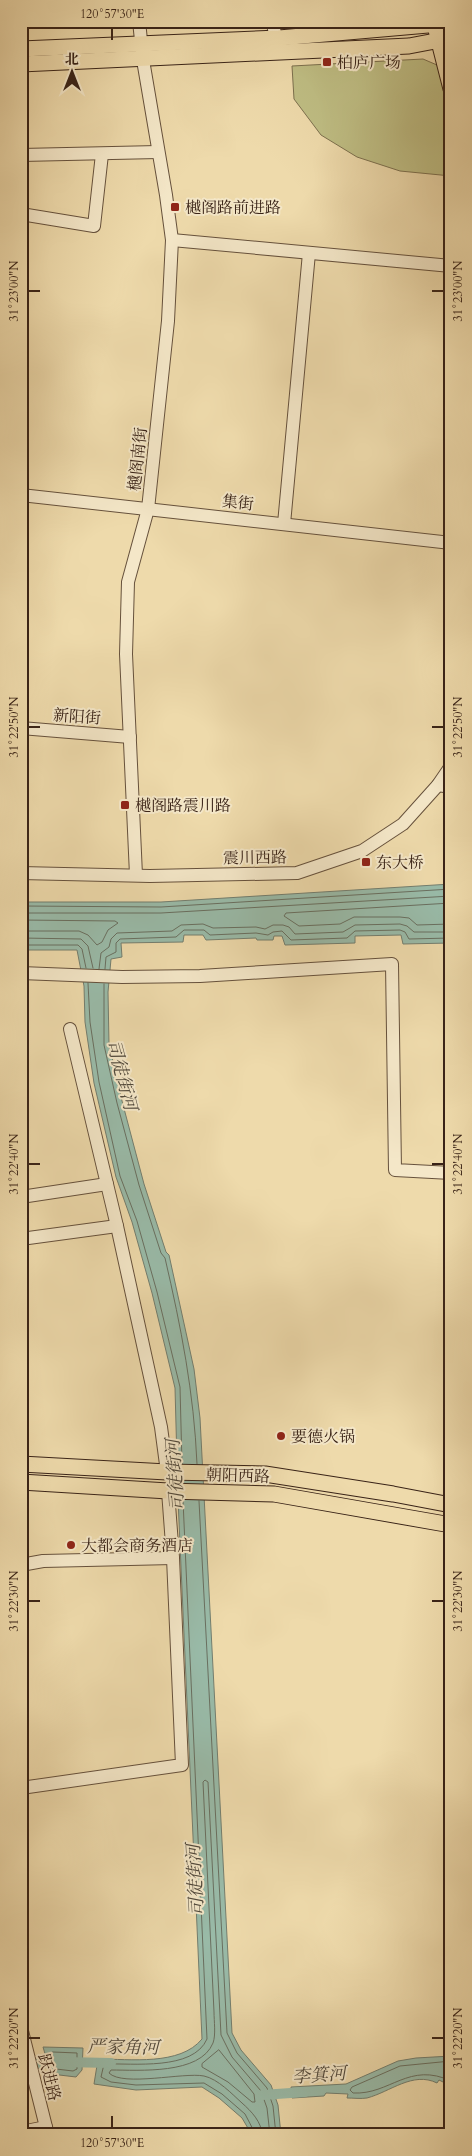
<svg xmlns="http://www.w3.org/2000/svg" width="472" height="2156" font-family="Cardo,'Noto Serif SC',serif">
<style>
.green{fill:#bfbe84;stroke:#7c704e}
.water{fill:#99bba9;stroke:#737e6f}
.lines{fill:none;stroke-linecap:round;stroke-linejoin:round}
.shore{stroke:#696f60;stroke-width:1}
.canal{stroke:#99bba9;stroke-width:10}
.minor-casing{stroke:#66513c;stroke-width:14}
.major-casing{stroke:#392317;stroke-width:17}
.minor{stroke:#f4e7c8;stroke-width:12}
.major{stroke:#eedaab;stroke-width:15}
.ticks{fill:none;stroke:#392317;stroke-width:2}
.poi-dot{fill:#8f2418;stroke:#f4e7c8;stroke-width:2}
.labels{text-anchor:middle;stroke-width:4;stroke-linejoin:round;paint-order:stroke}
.poi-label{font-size:16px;fill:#392317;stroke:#f4e7c8;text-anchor:start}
.street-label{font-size:16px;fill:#392317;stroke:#f4e7c8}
.water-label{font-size:18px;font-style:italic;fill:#51493c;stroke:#f4e7c8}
.neatline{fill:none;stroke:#392317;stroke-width:2}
.ticks-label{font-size:12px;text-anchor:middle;fill:#392317}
</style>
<rect width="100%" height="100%" fill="#eedaab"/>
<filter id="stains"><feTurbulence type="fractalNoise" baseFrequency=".004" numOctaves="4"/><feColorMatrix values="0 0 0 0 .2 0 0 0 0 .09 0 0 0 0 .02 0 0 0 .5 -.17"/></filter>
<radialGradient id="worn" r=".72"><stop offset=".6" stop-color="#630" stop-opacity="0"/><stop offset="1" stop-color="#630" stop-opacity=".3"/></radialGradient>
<polygon class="green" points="423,59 437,65 451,115 451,176 400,171 357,157 321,135 294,99 292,66"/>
<g class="water">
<path d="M451 884V943L403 944 401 935 355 936V943L285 945 282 936H274L273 940H257L256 938 206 940 203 935H184L183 942 121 943 122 957 111 959 108 992 109 1044 122 1101 144 1184 166 1252 169 1255 194 1369 200 1418 232 2033 241 2050 271 2085 278 2105 281 2135H252L242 2118 219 2098 202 2087 136 2090 94 2084 98 2059C130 2059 180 2066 202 2039L178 1499 175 1388 152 1293 132 1222 116 1177 94 1083 85 1022 84 986 77 950H21V902H161Z"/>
<polygon points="43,2047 83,2048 82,2070 76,2077 51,2074"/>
<path d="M451 2056V2086L439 2080 437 2083C413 2071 390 2092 367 2098 361 2099 353 2098 347 2098L348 2094 326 2093 324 2096 292 2098 291 2087 346 2084 398 2061 416 2058Z"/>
</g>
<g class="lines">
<g class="shore">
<polyline points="451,903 286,913 284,916 299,926 340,924 354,917 400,917 409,918 417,925 451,924"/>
<polyline points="21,906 161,907 451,889"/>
<polyline points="21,913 161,913 451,896"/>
<polyline points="21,920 115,921 118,923 108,930 102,942 97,945 88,935 79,931 21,931"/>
<polyline points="21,938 81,939 88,946 93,968"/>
<polyline points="21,945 78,945 82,949 86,968"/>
<polyline points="99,969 101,953 109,947 111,939 117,933 172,931 181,925 203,924 213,928 256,927 265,929 273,925 283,925 289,927 295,934 343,932 355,925 400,924 407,926 414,932 451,932"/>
<polyline points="105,969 106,957 116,952 116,943 120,939 176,937 184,930 204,930 210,935 256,933 268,935 273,932 282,931 291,940 347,938 355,931 400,930 405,932 409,939 451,938"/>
<polyline points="88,983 90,1022 99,1082 120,1176 137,1221 157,1292 180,1387 182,1464"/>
<path d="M104 984V1045L117 1103 139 1185 161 1253 165 1258C181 1327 194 1393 197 1464"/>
<path d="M183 1500 207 2039C193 2071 133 2063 104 2064L101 2077 111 2082 136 2085 204 2083 222 2094 245 2114 256 2135"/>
<polyline points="199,1501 227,2033 237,2053 267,2088 273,2106 276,2135"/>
<polygon points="219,2050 254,2094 255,2102 252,2102 228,2082 202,2067 202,2064"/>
<polygon points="53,2052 77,2053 77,2069 73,2071 56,2069 50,2055"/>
<path d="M451 2061 400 2066 352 2087 350 2090 353 2093C390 2095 409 2061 451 2081"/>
<path d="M262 2135C262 2122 251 2111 242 2103 232 2094 218 2079 204 2076 184 2072 123 2087 109 2073L111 2070C139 2070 200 2075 213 2043 216 2035 214 2021 214 2012L203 1782 205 1780 208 1782 221 2035 232 2057 261 2091 267 2108 270 2135"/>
</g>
<g class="canal">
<polyline points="21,2065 63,2062 111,2063"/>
<polyline points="262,2095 305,2092"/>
</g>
<defs>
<g id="minor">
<polyline points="272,21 278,45"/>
<polyline points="21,155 158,152"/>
<polyline points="21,214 94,226 102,154"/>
<polyline points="172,240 451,266"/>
<polyline points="21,495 451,543"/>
<polyline points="284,524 309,253"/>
<polyline points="21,728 130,737"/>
<polyline points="438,785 451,787"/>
<polyline points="21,873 150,876 297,873 362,851 403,824 438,785 451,766"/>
<polyline points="136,875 126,654 128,582 148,509 168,321 172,240 166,195 143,60 139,21"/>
<polyline points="21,973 122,977 200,976 392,964 395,1170 451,1173"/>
<polyline points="70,1029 117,1226"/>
<polyline points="21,1197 107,1184"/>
<polyline points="21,1239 117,1226 161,1427 167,1472"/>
<polyline points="21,1565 43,1561 173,1558"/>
<polyline points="21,1788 182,1765 173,1558 168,1491"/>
<polyline points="21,2027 48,2135"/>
<polyline points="21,2132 46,2127"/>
</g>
<g id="major">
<polyline points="436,30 451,89"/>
<polyline points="21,49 279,38 451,23"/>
<polyline points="21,64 409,46 451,38"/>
<polyline points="21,1464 167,1472 265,1474 393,1494 451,1505"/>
<polyline points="21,1482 168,1491 274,1494 451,1525"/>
</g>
</defs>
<use href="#minor" class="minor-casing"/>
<use href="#major" class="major-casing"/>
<use href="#minor" class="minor"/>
<use href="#major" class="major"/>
</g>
<path class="ticks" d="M112 28V40M28 291H40M432 291H444M28 727H40M432 727H444M28 1164H40M432 1164H444M28 1601H40M432 1601H444M28 2038H40M432 2038H444M112 2116V2128"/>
<g class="poi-dot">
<rect x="322" y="57" width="10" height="10" rx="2.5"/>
<rect x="170" y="202" width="10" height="10" rx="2.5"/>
<rect x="120" y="800" width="10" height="10" rx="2.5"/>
<rect x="361" y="857" width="10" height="10" rx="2.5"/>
<circle cx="281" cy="1436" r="5"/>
<circle cx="71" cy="1545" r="5"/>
</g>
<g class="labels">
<g class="poi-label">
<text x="337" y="68">柏庐广场</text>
<text x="185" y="213">樾阁路前进路</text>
<text x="135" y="811">樾阁路震川路</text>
<text x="376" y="868">东大桥</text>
<text x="291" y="1442">要德火锅</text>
<text x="81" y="1551">大都会商务酒店</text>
</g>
<g class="street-label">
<text transform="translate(137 459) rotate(-84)" y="6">樾阁南街</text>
<text transform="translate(238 502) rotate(6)" y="6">集街</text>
<text transform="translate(77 716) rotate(4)" y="6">新阳街</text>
<text transform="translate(255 857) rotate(-1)" y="6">震川西路</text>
<text transform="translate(238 1475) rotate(2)" y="6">朝阳西路</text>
<text transform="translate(50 2077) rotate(76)" y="6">跃进路</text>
</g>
<g class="water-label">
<text transform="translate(122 1075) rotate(75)" y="6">司徒街河</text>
<text transform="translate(175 1475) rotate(-94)" y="6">司徒街河</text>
<text transform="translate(195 1880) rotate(-93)" y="6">司徒街河</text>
<text transform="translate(123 2047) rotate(1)" y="6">严家角河</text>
<text transform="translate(319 2075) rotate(-4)" y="6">李箕河</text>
</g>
</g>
<rect width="472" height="2156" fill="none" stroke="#eedaab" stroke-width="55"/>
<g transform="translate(72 72)" stroke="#f4e7c8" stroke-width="4" paint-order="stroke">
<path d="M0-4L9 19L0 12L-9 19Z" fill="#392317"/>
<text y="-8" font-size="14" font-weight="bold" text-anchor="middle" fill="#392317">北</text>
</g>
<rect x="28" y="28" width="416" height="2100" class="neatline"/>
<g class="ticks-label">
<text x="112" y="18">120°57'30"E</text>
<text transform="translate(14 291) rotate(-90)" y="4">31°23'00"N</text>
<text transform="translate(458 291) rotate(-90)" y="4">31°23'00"N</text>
<text transform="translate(14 727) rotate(-90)" y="4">31°22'50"N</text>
<text transform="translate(458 727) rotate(-90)" y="4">31°22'50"N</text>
<text transform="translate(14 1164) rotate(-90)" y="4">31°22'40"N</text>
<text transform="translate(458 1164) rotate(-90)" y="4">31°22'40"N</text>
<text transform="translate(14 1601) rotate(-90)" y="4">31°22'30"N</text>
<text transform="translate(458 1601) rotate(-90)" y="4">31°22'30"N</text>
<text transform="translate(14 2038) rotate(-90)" y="4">31°22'20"N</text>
<text transform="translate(458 2038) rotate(-90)" y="4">31°22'20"N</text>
<text x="112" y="2147">120°57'30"E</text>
</g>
<rect width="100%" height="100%" filter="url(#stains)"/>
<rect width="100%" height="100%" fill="url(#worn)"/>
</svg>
